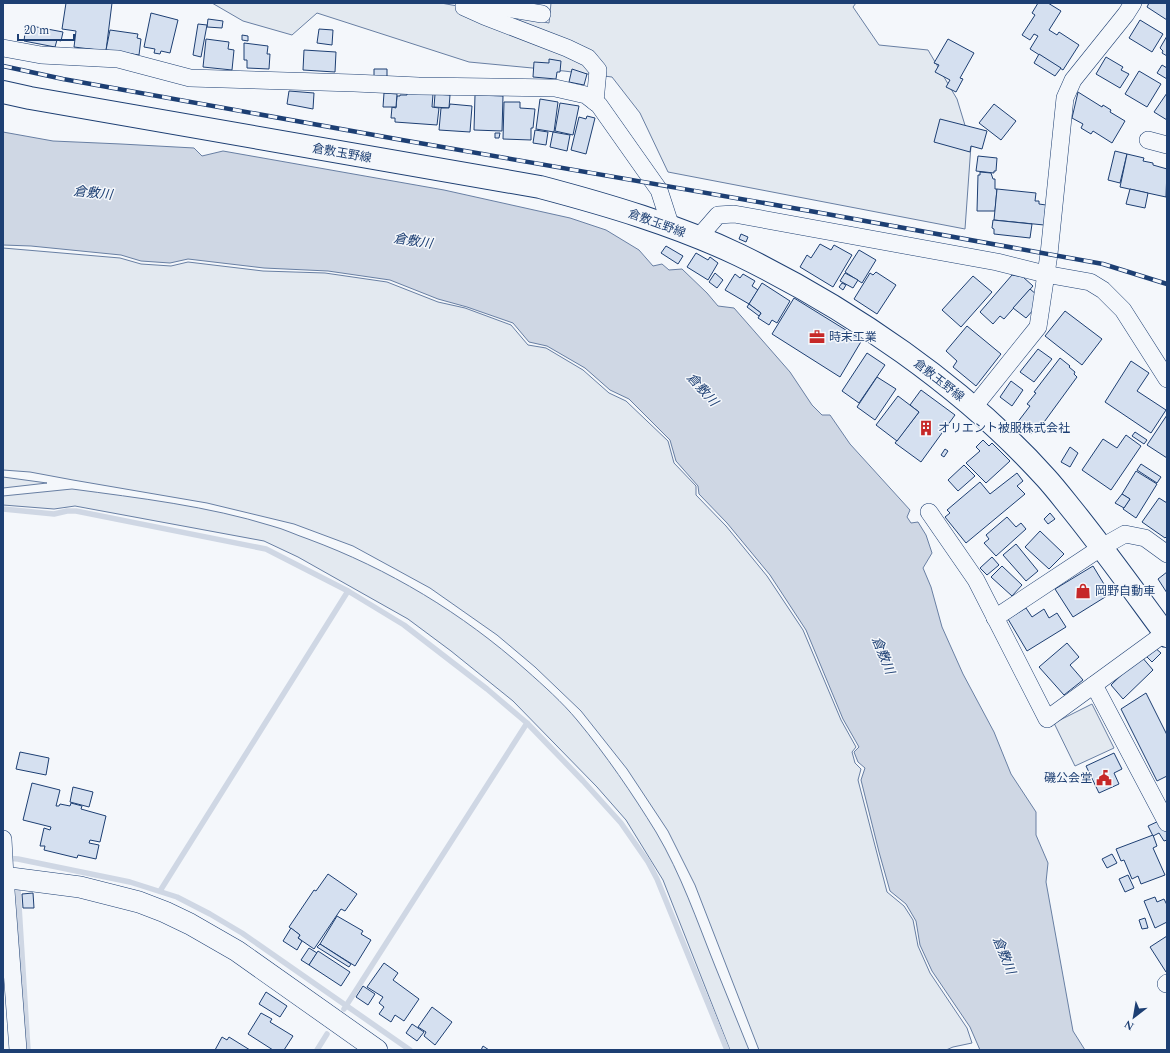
<svg xmlns="http://www.w3.org/2000/svg" width="1170" height="1053" font-family="Spectral,'Noto Sans JP',serif">
<style>
.green{fill:#e3e9f0;stroke:#687fa3}
.water{fill:#cfd7e4;stroke:#687fa3}
.lines{fill:none;stroke-linecap:round;stroke-linejoin:round}
.stream{stroke:#cfd7e4;stroke-width:5.5}
.building{fill:#d5e0f0;stroke:#1d3f73}
.minor-casing{stroke:#1d3f73;stroke-width:18}
.tertiary-casing{stroke:#1d3f73;stroke-width:22}
.primary-casing{stroke:#1d3f73;stroke-width:24}
.minor{stroke:#f4f7fb;stroke-width:17}
.tertiary{stroke:#f4f7fb;stroke-width:21}
.primary{stroke:#f4f7fb;stroke-width:22}
.rail-casing{stroke:#1d3f73;stroke-width:4.5}
.rail{stroke:#f4f7fb;stroke-width:3;stroke-dasharray:9;stroke-linecap:butt}
.labels{text-anchor:middle;stroke-width:3;stroke-linejoin:round;paint-order:stroke}
.street-label{font-size:12px;fill:#1d3f73;stroke:#f4f7fb}
.poi-label{font-size:12px;fill:#1d3f73;stroke:#f4f7fb;text-anchor:start}
.water-label{font-size:13px;font-style:italic;fill:#1d3f73;stroke:#f4f7fb}
</style>
<rect width="100%" height="100%" fill="#f4f7fb"/>
<g class="green">
<polygon points="212,3 441,3 549,23 551,3 856,3 853,7 879,45 928,50 957,99 971,145 965,229 668,172 640,113 612,77 564,71 469,62 317,13 292,35 243,21"/>
<polygon points="3,248 120,258 141,264 171,266 188,262 263,271 325,273 387,282 438,302 465,308 511,325 528,345 546,348 583,370 609,393 626,401 668,441 674,463 696,486 696,495 726,526 767,576 803,630 841,720 856,747 852,752 855,763 861,769 858,780 887,892 904,906 913,920 918,946 930,973 967,1028 972,1043 953,1047 946,1050 759,1050 695,885 668,831 627,769 581,711 535,667 497,635 430,588 353,546 294,524 207,503 73,480 30,472 3,470"/>
<polygon points="3,477 47,483 3,488"/>
<path d="M72 489C139 498 208 506 272 526 284 529 296 535 308 539 389 569 462 613 526 670 544 686 562 702 577 720 606 755 632 793 656 832 681 874 697 921 715 966 726 994 738 1022 749 1050H730L663 880 626 820 597 787 513 701 451 651 408 619 298 557 264 541 75 506 54 509 3 505V496Z"/>
<polygon points="1092,704 1114,748 1075,766 1054,723"/>
</g>
<polygon class="water" points="3,132 53,141 121,144 194,148 202,156 223,151 444,190 570,218 606,230 639,250 653,266 662,264 669,270 682,269 707,293 718,306 734,308 790,372 812,405 822,415 830,415 850,444 910,510 907,517 911,523 918,522 926,535 932,553 923,568 931,587 942,627 963,674 994,732 1011,774 1036,812 1036,835 1048,863 1046,882 1073,1031 1085,1050 980,1050 970,1027 932,971 920,945 916,921 906,904 890,891 879,852 861,780 865,768 858,762 854,752 859,747 843,719 806,630 770,575 727,523 699,494 698,486 676,461 670,440 629,399 610,390 585,368 547,346 529,342 513,323 467,307 438,299 390,280 328,271 264,268 188,259 170,263 141,261 121,255 31,246 3,245"/>
<g class="lines">
<g class="stream">
<polyline points="3,509 54,514 67,511 76,511 266,549 348,591 404,625 487,689 527,723 583,781 621,823 648,862 657,879 727,1050"/>
<polyline points="5,858 18,859 130,882 177,897 210,914 242,933 410,1050"/>
<polyline points="18,890 28,1050"/>
<polyline points="160,891 348,591"/>
<polyline points="344,1009 527,723"/>
<polyline points="317,1050 327,1034"/>
</g>
</g>
<g class="building">
<polygon points="66,3 112,3 106,51 74,47 76,31 62,29"/>
<polygon points="1038,3 1048,3 1061,11 1049,30 1057,35 1059,32 1079,45 1063,70 1030,49 1038,36 1034,34 1030,40 1022,35 1035,15 1032,13"/>
<polygon points="1149,3 1167,3 1167,20 1147,7"/>
<polygon points="151,13 178,20 170,53 161,51 160,54 154,53 155,49 144,47"/>
<polygon points="208,19 223,21 222,28 207,27"/>
<polygon points="1140,20 1163,34 1152,52 1129,38"/>
<polygon points="198,24 207,25 201,57 193,55"/>
<polygon points="26,25 63,32 61,41 57,40 55,47 24,41"/>
<polygon points="319,29 333,30 332,45 317,43"/>
<polygon points="110,30 138,34 137,38 141,39 139,55 106,50"/>
<polygon points="242,35 248,36 248,41 242,40"/>
<polygon points="1167,36 1167,56 1162,53 1163,51 1160,48"/>
<polygon points="206,39 229,42 228,49 234,50 232,70 203,67"/>
<polygon points="948,39 974,53 960,78 963,79 956,92 946,87 950,80 935,72 939,65 934,63"/>
<polygon points="244,43 268,46 267,54 270,54 269,69 247,68 247,60 244,60"/>
<polygon points="304,50 336,52 335,72 303,70"/>
<polygon points="1039,54 1061,68 1055,76 1034,63"/>
<polygon points="1106,57 1123,67 1121,70 1129,74 1120,88 1096,74"/>
<polygon points="549,59 561,61 560,72 557,72 556,79 533,77 534,62 549,63"/>
<polygon points="1162,65 1167,68 1167,79 1157,73"/>
<polygon points="374,69 387,69 387,77 374,76"/>
<polygon points="572,69 587,74 584,85 569,82"/>
<polygon points="1139,71 1161,84 1147,107 1125,94"/>
<polygon points="289,91 314,93 313,109 287,104"/>
<polygon points="407,92 433,94 432,107 439,108 437,125 395,122 395,118 391,118 392,107 396,108 397,96 400,96 400,95 407,95"/>
<polygon points="1078,92 1102,107 1103,105 1111,110 1110,112 1125,121 1112,143 1093,131 1091,134 1081,128 1083,124 1072,118"/>
<polygon points="384,93 397,94 396,107 383,107"/>
<polygon points="1167,93 1167,120 1154,112"/>
<polygon points="435,94 450,95 449,108 434,107"/>
<polygon points="475,95 503,96 502,131 474,130"/>
<polygon points="540,99 558,102 554,132 536,129"/>
<polygon points="504,102 520,102 520,108 535,109 533,128 531,128 531,140 503,139"/>
<polygon points="560,103 579,106 573,135 555,131"/>
<polygon points="450,104 472,106 470,132 439,130 441,108 449,108"/>
<polygon points="994,104 1016,121 1001,140 979,123"/>
<polygon points="587,116 595,118 586,154 571,150 579,117 586,119"/>
<polygon points="940,119 987,131 982,149 971,146 970,152 934,142"/>
<polygon points="535,130 548,132 546,145 533,143"/>
<polygon points="553,132 570,135 567,151 550,147"/>
<polygon points="495,133 500,133 499,138 495,138"/>
<polygon points="1115,151 1127,154 1120,183 1108,180"/>
<polygon points="1127,154 1144,158 1143,161 1153,163 1153,165 1167,169 1166,197 1120,187"/>
<polygon points="978,156 997,158 996,171 994,171 994,173 976,171"/>
<polygon points="980,172 991,173 993,179 995,179 995,189 997,189 995,211 977,211 978,175 980,175"/>
<polygon points="997,189 1036,193 1035,201 1039,201 1039,204 1046,205 1044,225 994,220"/>
<polygon points="1130,189 1148,193 1145,208 1126,204"/>
<polygon points="993,220 1032,224 1030,238 994,234 994,229 992,228"/>
<polygon points="741,234 748,237 746,242 739,239"/>
<polygon points="820,244 831,250 834,245 852,255 833,287 800,267 807,255 811,258"/>
<polygon points="666,246 683,256 678,264 661,253"/>
<polygon points="859,250 876,260 862,283 845,272"/>
<polygon points="696,253 708,260 710,257 718,263 708,280 687,267"/>
<polygon points="876,272 896,285 877,314 854,299 870,273 873,275"/>
<polygon points="715,273 723,280 717,288 709,282"/>
<polygon points="845,273 858,280 853,288 840,281"/>
<polygon points="735,274 740,278 743,274 755,281 752,286 758,290 749,304 725,290"/>
<polygon points="1012,275 1023,277 1033,286 1004,319 1000,316 993,324 980,312"/>
<polygon points="973,276 992,292 961,327 942,310"/>
<polygon points="762,283 790,301 777,323 772,320 769,325 758,318 761,313 749,304"/>
<polygon points="842,283 846,285 843,290 839,287"/>
<polygon points="1030,289 1037,295 1035,308 1026,318 1013,308"/>
<polygon points="794,298 862,340 840,377 772,334"/>
<polygon points="749,304 761,313 759,316 747,307"/>
<polygon points="1065,311 1102,339 1082,365 1045,336"/>
<polygon points="967,326 1001,354 976,386 953,367 957,361 946,351"/>
<polygon points="1038,349 1052,359 1034,382 1020,372"/>
<polygon points="867,353 885,365 859,403 842,391"/>
<polygon points="1060,358 1070,366 1069,367 1075,372 1074,374 1077,377 1039,429 1037,427 1031,434 1017,423 1030,406 1027,404 1036,393 1034,392"/>
<polygon points="1131,361 1149,373 1137,391 1166,410 1151,433 1105,402"/>
<polygon points="877,377 896,389 875,420 857,407"/>
<polygon points="1011,381 1023,390 1012,406 1000,397"/>
<polygon points="921,390 955,415 921,462 895,443 919,412 910,405"/>
<polygon points="898,396 919,412 897,441 876,425"/>
<polygon points="1167,415 1167,458 1147,445"/>
<polygon points="1135,432 1147,440 1144,444 1132,436"/>
<polygon points="1126,435 1141,446 1111,490 1082,470 1103,439 1117,448"/>
<polygon points="983,440 989,446 992,443 1010,461 986,483 966,463 980,451 976,447"/>
<polygon points="1070,447 1078,453 1070,467 1061,462"/>
<polygon points="945,449 948,451 944,457 941,455"/>
<polygon points="1141,464 1161,477 1157,483 1137,470"/>
<polygon points="964,465 975,476 958,491 948,480"/>
<polygon points="1136,471 1157,484 1136,518 1123,509 1130,499 1122,494"/>
<polygon points="1017,473 1023,481 1017,486 1025,494 966,543 945,517 950,513 947,510 980,482 990,494"/>
<polygon points="1122,494 1130,499 1124,508 1115,503"/>
<polygon points="1159,498 1167,503 1167,536 1165,538 1142,522"/>
<polygon points="1050,513 1055,519 1048,524 1044,519"/>
<polygon points="1007,517 1016,527 1021,523 1026,529 996,556 984,543 989,539 986,535"/>
<polygon points="1040,531 1064,554 1049,569 1025,547"/>
<polygon points="1016,544 1038,571 1026,581 1003,555"/>
<polygon points="992,557 999,565 987,575 980,568"/>
<polygon points="1002,566 1022,585 1012,596 991,577"/>
<polygon points="1093,566 1110,594 1073,617 1055,589"/>
<polygon points="1167,572 1167,593 1158,579"/>
<polygon points="1026,608 1032,617 1044,609 1049,618 1057,613 1066,627 1027,651 1008,619"/>
<polygon points="1067,643 1079,657 1070,665 1083,680 1064,695 1039,667"/>
<polygon points="1154,647 1161,653 1152,662 1145,655"/>
<polygon points="1141,656 1153,670 1123,699 1111,685"/>
<polygon points="1146,693 1167,735 1167,776 1157,781 1121,709"/>
<polygon points="20,752 49,758 46,775 16,769"/>
<polygon points="1114,753 1122,769 1114,773 1119,784 1099,793 1086,766"/>
<polygon points="32,783 60,790 56,806 59,806 60,804 70,806 71,803 82,806 81,809 106,816 100,842 90,840 89,843 99,845 96,859 78,855 77,858 44,850 45,846 40,846 44,828 50,830 51,827 23,820"/>
<polygon points="73,787 93,792 89,807 70,802"/>
<polygon points="1161,820 1167,833 1167,840 1164,841 1159,833 1153,836 1148,826"/>
<polygon points="1153,835 1157,846 1153,848 1165,875 1141,884 1138,876 1132,879 1124,860 1121,861 1116,849"/>
<polygon points="1112,854 1117,863 1107,868 1102,859"/>
<polygon points="328,874 357,894 345,911 341,909 314,949 298,938 300,935 289,927 314,890 316,891"/>
<polygon points="1128,875 1134,888 1125,892 1119,879"/>
<polygon points="33,893 34,908 23,908 22,894"/>
<polygon points="1155,897 1157,902 1164,899 1167,905 1167,922 1155,928 1144,901"/>
<polygon points="337,916 363,931 361,934 371,940 355,966 320,944"/>
<polygon points="1145,918 1148,928 1142,929 1139,920"/>
<polygon points="291,928 300,935 298,938 302,941 297,950 283,941"/>
<polygon points="1167,936 1167,971 1166,972 1150,947"/>
<polygon points="320,944 351,964 349,967 317,947"/>
<polygon points="309,948 317,953 309,965 301,960"/>
<polygon points="318,951 350,972 341,986 309,965"/>
<polygon points="384,963 398,973 393,980 419,999 404,1021 395,1015 391,1022 379,1014 384,1007 379,1003 383,997 367,987"/>
<polygon points="363,986 375,994 368,1005 356,997"/>
<polygon points="266,992 287,1006 280,1017 259,1004"/>
<polygon points="432,1007 452,1022 435,1045 424,1036 426,1032 418,1027"/>
<polygon points="261,1013 272,1019 270,1022 293,1036 284,1050 273,1050 248,1034"/>
<polygon points="412,1024 424,1032 417,1041 406,1033"/>
<polygon points="222,1037 227,1040 229,1037 250,1050 215,1050"/>
<polygon points="483,1046 489,1050 481,1050"/>
</g>
<g class="lines">
<defs>
<g id="minor">
<polyline points="464,3 464,7 484,16 567,48 588,58 598,70 595,102"/>
<polyline points="476,3 542,14"/>
<polyline points="3,48 41,55 118,59 190,78 354,83 419,86 555,88 586,95 599,105 659,190 671,227"/>
<polyline points="1148,140 1167,145"/>
<polyline points="698,238 718,215 734,214 997,262 1045,274 1090,282 1103,290 1123,310 1167,379"/>
<polyline points="973,408 1038,327 1049,254 1065,98 1073,80 1126,14 1133,3"/>
<polyline points="929,512 976,580 1047,719 1165,633"/>
<polyline points="995,618 1102,547 1125,534 1145,538 1167,554"/>
<polyline points="1094,685 1167,823"/>
<polyline points="3,839 5,877 18,1050"/>
<polyline points="1166,984 1167,983"/>
</g>
<polyline id="tertiary" points="3,877 80,887 139,902 165,912 190,924 237,951 377,1050"/>
<path id="primary" d="M3 92 30 98 540 187C608 205 676 225 739 255 850 309 963 386 1046 478 1056 489 1065 501 1074 512 1106 552 1136 594 1167 636"/>
</defs>
<use href="#minor" class="minor-casing"/>
<use href="#tertiary" class="tertiary-casing"/>
<use href="#primary" class="primary-casing"/>
<use href="#minor" class="minor"/>
<use href="#tertiary" class="tertiary"/>
<use href="#primary" class="primary"/>
<defs>
<polyline id="rail" points="3,66 63,79 402,140 810,211 1103,264 1167,284"/>
</defs>
<use href="#rail" class="rail-casing"/>
<use href="#rail" class="rail"/>
</g>
<defs>
<symbol id="office-bare" viewBox="-9 -9 18 18"><path d="M-6-3h4V-5.5h4V-3h4V5H-6ZM-1-4.5V-3h2v-1.5ZM-6 0V1H6V0Z" fill="#c62828" stroke="#f4f7fb" stroke-width="2.5" paint-order="stroke"/></symbol>
<symbol id="building-bare" viewBox="-9 -9 18 18"><path d="M-4-6H4V6H1V3H-1V6H-4ZM-2.5-4.3h1.7v1.8h-1.7ZM.8-4.3h1.7v1.8H.8ZM-2.5-1h1.7V.8h-1.7ZM.8-1h1.7V.8H.8Z" fill="#c62828" stroke="#f4f7fb" stroke-width="2.5" paint-order="stroke"/></symbol>
<symbol id="shop-bare" viewBox="-9 -9 18 18"><path d="M-5-2.5h2.3a2.7 3.5 0 0 1 5.4 0H5L5.5 6h-11ZM-1.5-2.5h3a1.5 2.3 0 0 0-3 0Z" fill="#c62828" stroke="#f4f7fb" stroke-width="2.5" paint-order="stroke"/></symbol>
<symbol id="civic-bare" viewBox="-9 -9 18 18"><path d="M-.6-6.5H3V-4.5H.6V-3L4-1V1h2V6H-6V1h2V-1L-.6-3ZM-1.2 2.5V6h2.4V2.5Z" fill="#c62828" stroke="#f4f7fb" stroke-width="2.5" paint-order="stroke"/></symbol>
</defs>
<g fill-rule="evenodd">
<use href="#office-bare" x="806" y="326" width="22" height="22"/>
<use href="#building-bare" x="915" y="417" width="22" height="22"/>
<use href="#shop-bare" x="1072" y="580" width="22" height="22"/>
<use href="#civic-bare" x="1093" y="767" width="22" height="22"/>
</g>
<g class="labels">
<g class="street-label">
<text transform="translate(342 153) rotate(10)" y="4">倉敷玉野線</text>
<text transform="translate(657 223) rotate(20)" y="4">倉敷玉野線</text>
<text transform="translate(939 380) rotate(38)" y="4">倉敷玉野線</text>
</g>
<g class="poi-label">
<text x="829" y="341">時末工業</text>
<text x="938" y="432">オリエント被服株式会社</text>
<text x="1095" y="595">岡野自動車</text>
<text x="1092" y="782" text-anchor="end">磯公会堂</text>
</g>
<g class="water-label">
<text transform="translate(93 192) rotate(6)" y="5">倉敷川</text>
<text transform="translate(413 240) rotate(9)" y="5">倉敷川</text>
<text transform="translate(703 389) rotate(48)" y="5">倉敷川</text>
<text transform="translate(884 655) rotate(68)" y="5">倉敷川</text>
<text transform="translate(1005 955) rotate(68)" y="5">倉敷川</text>
</g>
</g>
<rect width="1170" height="1053" fill="none" stroke="#1d3f73" stroke-width="8"/>
<g transform="translate(1134 1017) rotate(211)" stroke="#f4f7fb" stroke-width="3" paint-order="stroke">
<path d="M0-3L7 15L0 10L-7 15Z" fill="#1d3f73"/>
<text y="-6" font-size="11" font-weight="bold" text-anchor="middle" fill="#1d3f73">N</text>
</g>
<path d="M18 34v6h56v-6" fill="none" stroke="#1d3f73" stroke-width="2"/>
<text x="24" y="34" font-size="12" fill="#1d3f73" stroke="#f4f7fb" stroke-width="3" paint-order="stroke">20 m</text>
</svg>
